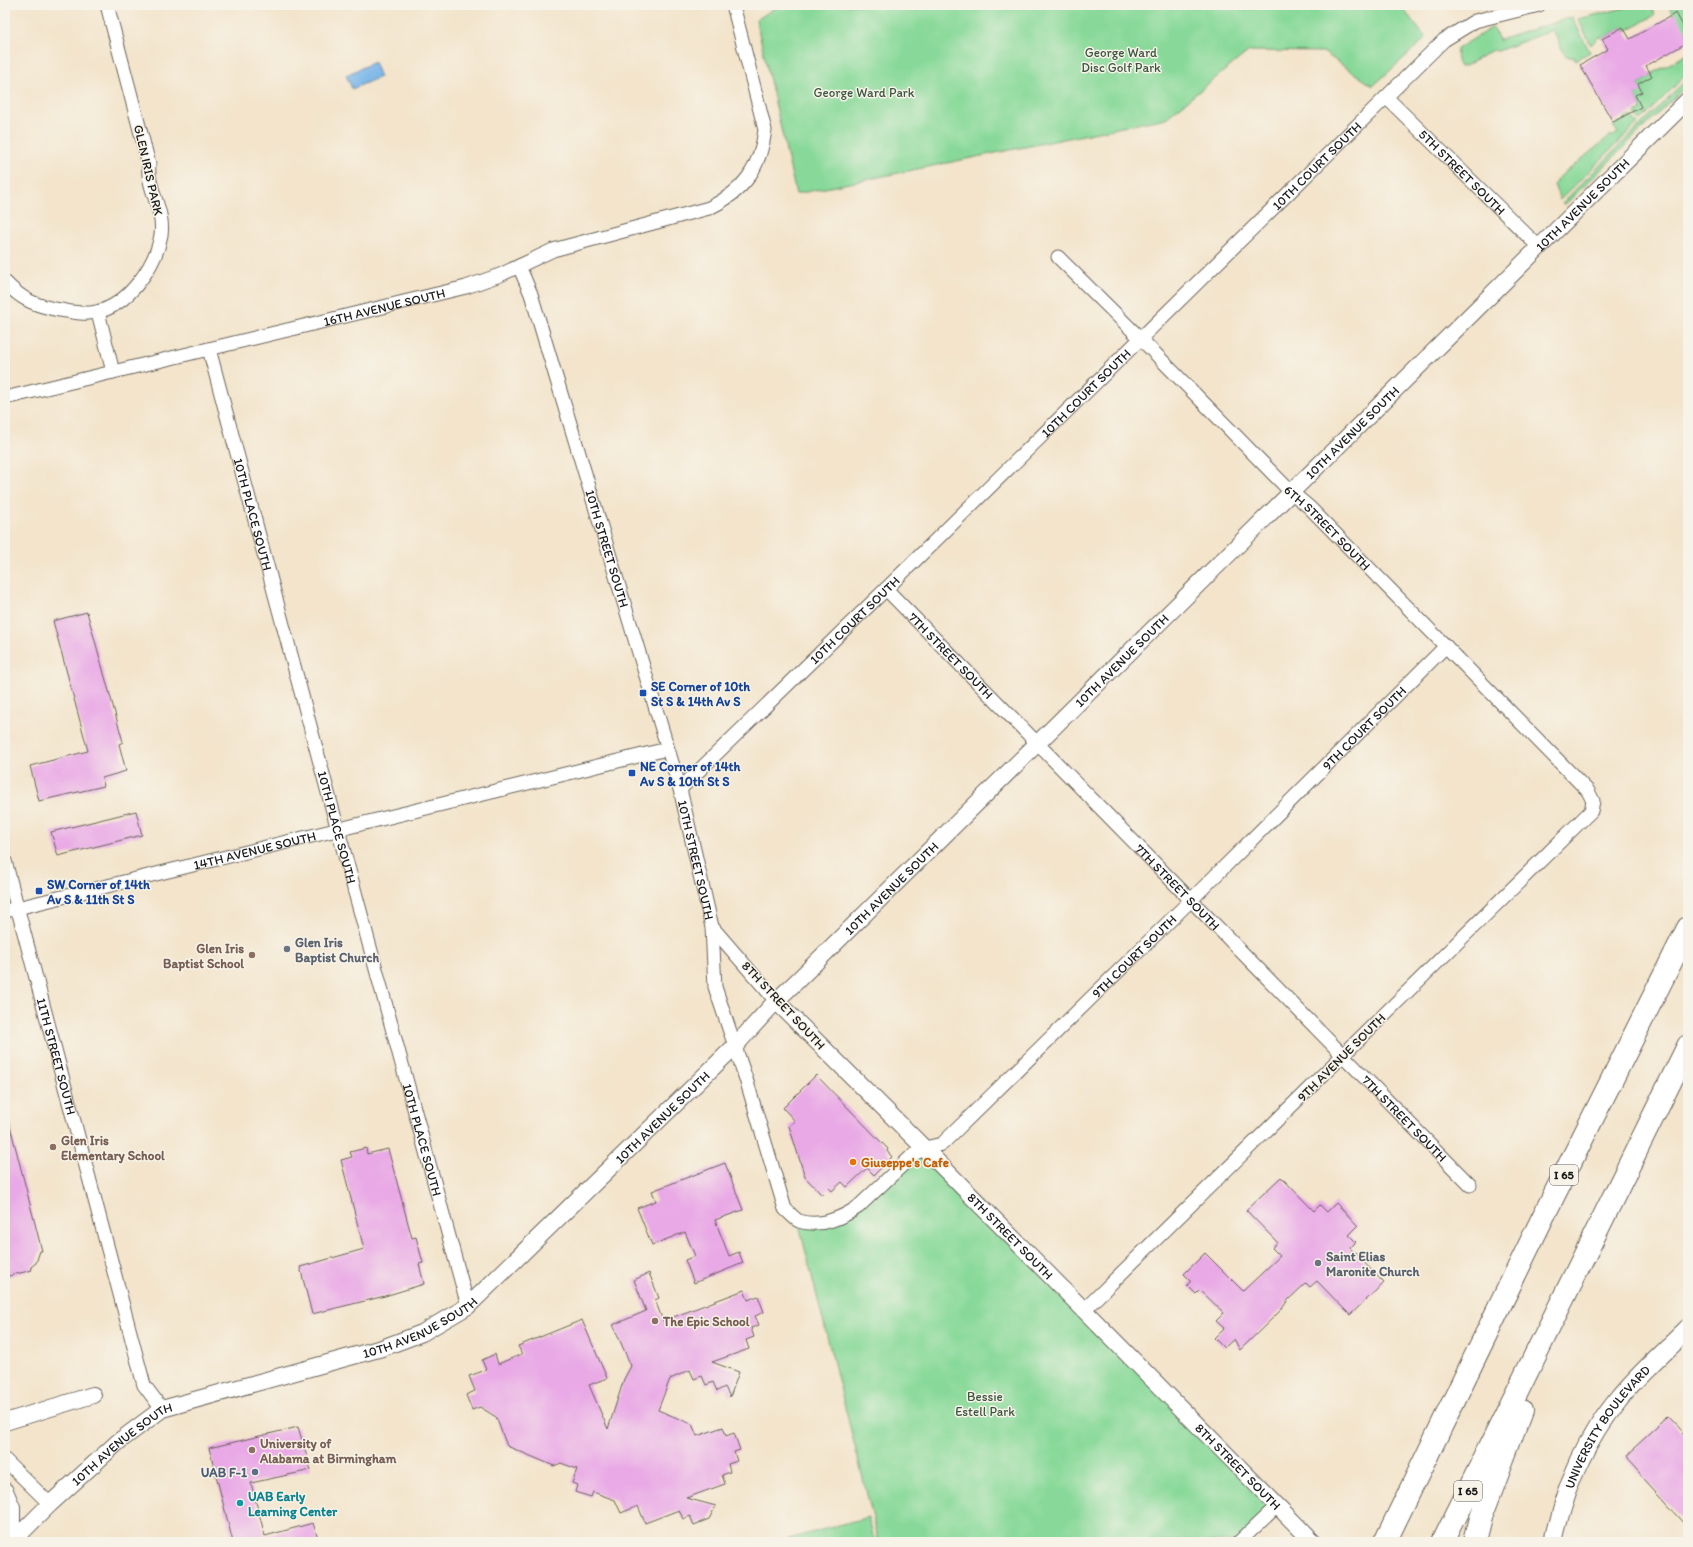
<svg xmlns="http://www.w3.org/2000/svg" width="1693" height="1547" font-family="Itim,sans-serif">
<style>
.green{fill:#88d999;stroke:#527a5a}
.water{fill:#75b3e8;stroke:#486882}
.building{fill:#e9a9e6}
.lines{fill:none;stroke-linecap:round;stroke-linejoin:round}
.minor-casing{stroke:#676259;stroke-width:15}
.tertiary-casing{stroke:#676259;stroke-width:18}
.secondary-casing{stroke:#676259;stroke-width:20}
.motorway-casing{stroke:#676259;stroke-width:24}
.minor{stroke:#fff;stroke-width:13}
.tertiary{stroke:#fff;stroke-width:16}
.secondary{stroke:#fff;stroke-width:18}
.motorway{stroke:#fff;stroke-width:22}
.transit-dot{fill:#1a4fb4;stroke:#f7f3e8;stroke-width:1.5}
.worship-dot{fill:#6b7280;stroke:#f7f3e8;stroke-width:1.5}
.education-dot{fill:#8d6e63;stroke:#f7f3e8;stroke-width:1.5}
.food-dot{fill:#e8710a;stroke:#f7f3e8;stroke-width:1.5}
.service-dot{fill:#5c6f8a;stroke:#f7f3e8;stroke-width:1.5}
.culture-dot{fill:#0f9aa8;stroke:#f7f3e8;stroke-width:1.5}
.labels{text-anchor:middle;stroke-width:3;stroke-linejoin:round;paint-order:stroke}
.shield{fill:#f7f3e8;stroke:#5e5c59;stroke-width:1}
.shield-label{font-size:12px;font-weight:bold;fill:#1c1c1c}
.park-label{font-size:13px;fill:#3c5542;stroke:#f7f3e8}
.street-label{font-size:13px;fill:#1c1c1c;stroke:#f7f3e8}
.transit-label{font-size:13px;font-weight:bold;fill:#164399;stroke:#f7f3e8;text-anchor:start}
.worship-label{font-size:13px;font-weight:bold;fill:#5b616d;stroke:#f7f3e8;text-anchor:start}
.education-label{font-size:13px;font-weight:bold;fill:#785e54;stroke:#f7f3e8;text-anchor:start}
.food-label{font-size:13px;font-weight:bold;fill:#c56008;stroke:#f7f3e8;text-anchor:start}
.service-label{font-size:13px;font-weight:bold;fill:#4e5e75;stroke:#f7f3e8;text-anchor:end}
.culture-label{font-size:13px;font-weight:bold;fill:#0d838f;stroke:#f7f3e8;text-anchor:start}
</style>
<rect width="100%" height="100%" fill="#f7f3e8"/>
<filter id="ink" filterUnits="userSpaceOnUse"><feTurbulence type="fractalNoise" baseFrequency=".025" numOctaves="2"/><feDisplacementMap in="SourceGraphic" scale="8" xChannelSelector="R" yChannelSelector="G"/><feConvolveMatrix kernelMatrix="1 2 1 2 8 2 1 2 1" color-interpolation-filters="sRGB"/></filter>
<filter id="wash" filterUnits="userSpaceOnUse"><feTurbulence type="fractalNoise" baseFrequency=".012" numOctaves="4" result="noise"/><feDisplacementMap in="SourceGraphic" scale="16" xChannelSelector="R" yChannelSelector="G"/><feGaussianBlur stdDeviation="0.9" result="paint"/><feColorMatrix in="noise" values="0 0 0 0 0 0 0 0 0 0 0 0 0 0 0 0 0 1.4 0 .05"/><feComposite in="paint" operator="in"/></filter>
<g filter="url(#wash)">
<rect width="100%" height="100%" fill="#f3e4cb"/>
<g class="green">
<polygon points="780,5 1400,5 1426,38 1373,86 1323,52 1249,51 1166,118 796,194 756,20"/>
<polygon points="1637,5 1649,5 1655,15 1625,31 1623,27 1602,39 1600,36 1591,45 1578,19"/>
<polygon points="1668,5 1688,5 1688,35 1673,15"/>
<path d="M1572 17 1590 52 1576 60 1574 57H1569L1565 55 1553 30 1498 51 1492 50 1464 67H1460C1456 61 1456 56 1457 49L1493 27 1499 40Z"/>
<polygon points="1686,55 1688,58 1688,73 1641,120 1634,114 1641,110 1641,107 1635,95 1641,91 1638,84 1652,76 1651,74"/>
<polygon points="1688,78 1688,84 1570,200 1564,204 1562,203"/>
<polygon points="1630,116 1638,123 1560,200 1554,185 1557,179 1611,135 1612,137 1618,133 1613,126"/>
<polygon points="925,1148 1278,1505 1239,1542 879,1542 798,1221 825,1222 858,1207"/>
<polygon points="868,1517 875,1542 778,1542"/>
</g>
<polygon class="water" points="374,62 380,77 352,89 346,75"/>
<g id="blocks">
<g class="building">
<polygon points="1676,13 1688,35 1688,42 1646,66 1652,76 1638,84 1642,92 1635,95 1641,107 1613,122 1580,65 1608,49 1602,39 1623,27 1630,39"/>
<polygon points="87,612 123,742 119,744 126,771 102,778 104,786 39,801 30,766 88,751 53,621"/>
<polygon points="136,811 142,835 58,856 51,832"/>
<polygon points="816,1075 888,1149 887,1151 892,1157 874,1175 867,1168 847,1187 842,1182 832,1191 829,1188 822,1195 805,1177 789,1126 795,1121 783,1108"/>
<polygon points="5,1122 9,1122 42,1251 40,1251 36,1263 31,1267 32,1270 5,1277"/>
<polygon points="366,1148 367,1154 388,1149 412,1238 416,1237 423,1263 419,1264 424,1284 385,1296 312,1314 300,1267 364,1249 341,1160 352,1157 350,1152"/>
<polygon points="725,1163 743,1210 715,1220 729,1256 739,1252 743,1263 694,1283 685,1260 695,1256 685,1232 652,1245 637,1208 656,1201 652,1191"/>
<polygon points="1281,1177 1314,1211 1320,1205 1327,1212 1336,1203 1358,1226 1349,1235 1356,1242 1350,1248 1384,1283 1350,1315 1317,1281 1310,1287 1306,1283 1288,1300 1281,1310 1240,1350 1234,1339 1224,1348 1214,1338 1224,1328 1216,1321 1224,1313 1200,1290 1196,1294 1187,1285 1191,1281 1184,1274 1205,1253 1243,1291 1280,1256 1272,1248 1277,1242 1246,1210"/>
<polygon points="649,1273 659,1298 655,1300 663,1321 744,1290 748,1300 758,1296 764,1312 755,1316 759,1325 751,1328 754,1337 746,1340 749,1349 712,1362 739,1372 730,1397 725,1387 717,1391 713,1382 706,1385 702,1376 694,1379 690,1370 670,1379 658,1410 692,1424 697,1436 723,1427 726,1436 734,1433 740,1450 734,1452 737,1461 728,1464 730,1472 722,1475 725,1484 686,1498 716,1506 709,1519 694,1525 690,1516 683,1519 679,1510 645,1523 638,1506 621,1513 615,1500 593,1492 591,1497 575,1492 577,1485 572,1483 577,1469 561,1463 554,1466 507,1446 496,1417 480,1407 472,1410 466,1395 475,1391 469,1376 486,1370 482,1360 495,1354 498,1364 522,1354 518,1346 582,1320 607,1378 589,1385 608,1429 624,1379 631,1366 613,1325 646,1311 634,1280"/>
<polygon points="1668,1417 1688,1438 1688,1527 1624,1457"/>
<polygon points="298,1427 311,1470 251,1483 265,1536 313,1523 319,1542 233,1542 209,1448"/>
</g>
</g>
</g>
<g filter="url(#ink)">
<use href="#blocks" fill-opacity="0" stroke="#676259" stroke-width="1"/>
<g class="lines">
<defs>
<g id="minor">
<path id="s1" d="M1386 97 1539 247"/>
<path id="s2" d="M1058 257 1140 338 1291 492 1309 507 1588 791 1593 801 1591 811 1084 1310"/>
<path id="s3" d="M519 266 531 294 680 789 712 927 715 987 746 1079 785 1209C789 1212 794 1219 799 1221 819 1228 842 1218 858 1207L914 1154 925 1148 942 1144 1190 901 1446 646"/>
<path d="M5 282C22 300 36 306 60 310 72 312 84 315 96 312 128 306 156 265 161 235 165 210 146 188 149 164L107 5"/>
<polyline points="98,312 113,372"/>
<path id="s4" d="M209 349 338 830 468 1306"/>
<path id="s5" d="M5 398 466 287 500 275 553 250 709 208C744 191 760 169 765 130L733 5"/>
<path id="s6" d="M886 589 1470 1185"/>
<path id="s7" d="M680 789 886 589 1444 40 1475 21 1539 5"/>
<path id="s8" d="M5 861 144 1385 162 1409"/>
<path id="s9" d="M5 911 667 749"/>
<polyline points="712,927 776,1001"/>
<polyline points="5,1460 50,1504"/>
<polyline points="1239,1542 1278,1505"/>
</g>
<g id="tertiary">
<path id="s10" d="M776 1001 916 1140 1313 1542"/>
<polyline points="5,1422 93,1395"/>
<polyline points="5,1491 12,1507 12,1542"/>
<path id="s11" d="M12 1542 50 1504 118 1442 162 1409 382 1348 422 1333 468 1306 735 1046 776 1001 797 981 1688 100"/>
</g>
<g id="secondary">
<path id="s12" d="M1553 1542C1564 1491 1583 1443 1616 1402 1637 1375 1664 1352 1688 1328"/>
</g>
<g id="motorway">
<polyline points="1385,1542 1543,1217 1688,928"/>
<polyline points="1443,1542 1688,1046"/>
<polyline points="1475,1542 1482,1514 1521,1411"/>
</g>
</defs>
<use href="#minor" class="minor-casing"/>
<use href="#tertiary" class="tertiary-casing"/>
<use href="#secondary" class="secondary-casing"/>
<use href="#motorway" class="motorway-casing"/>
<use href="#minor" class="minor"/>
<use href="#tertiary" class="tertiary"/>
<use href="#secondary" class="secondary"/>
<use href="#motorway" class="motorway"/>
</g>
</g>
<g class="transit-dot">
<rect x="639" y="689" width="8" height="8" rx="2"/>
<rect x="628" y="769" width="8" height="8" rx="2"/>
<rect x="35" y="887" width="8" height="8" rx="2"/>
</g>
<g class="worship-dot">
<circle cx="287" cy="949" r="4"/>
<circle cx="1318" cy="1263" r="4"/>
</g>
<g class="education-dot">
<circle cx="252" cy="955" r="4"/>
<circle cx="53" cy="1147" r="4"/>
<circle cx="655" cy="1321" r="4"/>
<circle cx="252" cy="1450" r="4"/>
</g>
<circle class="food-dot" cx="853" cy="1162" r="4"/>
<circle class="service-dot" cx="255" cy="1472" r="4"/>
<circle class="culture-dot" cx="240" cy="1503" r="4"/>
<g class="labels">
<g class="shield">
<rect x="1550" y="1165" width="28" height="20" rx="3"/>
<rect x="1454" y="1481" width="28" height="20" rx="3"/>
</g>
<g class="shield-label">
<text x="1564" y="1179">I 65</text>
<text x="1468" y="1495">I 65</text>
</g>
<g class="park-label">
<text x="1121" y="57">George Ward<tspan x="1121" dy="15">Disc Golf Park</tspan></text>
<text x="864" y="97">George Ward Park</text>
<text x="985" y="1401">Bessie<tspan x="985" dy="15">Estell Park</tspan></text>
</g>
<g class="street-label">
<text dy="5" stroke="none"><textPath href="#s7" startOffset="891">10TH COURT SOUTH</textPath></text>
<text transform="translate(149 170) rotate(77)" y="5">GLEN IRIS PARK</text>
<text dy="5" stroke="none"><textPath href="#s1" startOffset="107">5TH STREET SOUTH</textPath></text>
<text dy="5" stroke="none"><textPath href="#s11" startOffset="2092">10TH AVENUE SOUTH</textPath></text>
<text dy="5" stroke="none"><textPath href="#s5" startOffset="390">16TH AVENUE SOUTH</textPath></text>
<text dy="5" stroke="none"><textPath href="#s7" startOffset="567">10TH COURT SOUTH</textPath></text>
<text dy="5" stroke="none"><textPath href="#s11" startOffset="1768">10TH AVENUE SOUTH</textPath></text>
<text dy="5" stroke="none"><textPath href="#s4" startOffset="171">10TH PLACE SOUTH</textPath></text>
<text dy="5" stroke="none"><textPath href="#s2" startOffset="382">6TH STREET SOUTH</textPath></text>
<text dy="5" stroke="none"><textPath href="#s3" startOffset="296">10TH STREET SOUTH</textPath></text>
<text dy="5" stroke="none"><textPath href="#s7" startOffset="243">10TH COURT SOUTH</textPath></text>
<text dy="5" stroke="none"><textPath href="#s6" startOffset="93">7TH STREET SOUTH</textPath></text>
<text dy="5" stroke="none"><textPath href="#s11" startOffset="1444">10TH AVENUE SOUTH</textPath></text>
<text dy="5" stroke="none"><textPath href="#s3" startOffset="1763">9TH COURT SOUTH</textPath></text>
<text dy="5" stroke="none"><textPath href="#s4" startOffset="495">10TH PLACE SOUTH</textPath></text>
<text dy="5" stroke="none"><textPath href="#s9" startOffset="257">14TH AVENUE SOUTH</textPath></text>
<text dy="5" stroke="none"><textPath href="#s3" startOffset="620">10TH STREET SOUTH</textPath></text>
<text dy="5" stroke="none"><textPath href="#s11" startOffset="1120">10TH AVENUE SOUTH</textPath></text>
<text dy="5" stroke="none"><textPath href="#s6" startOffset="417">7TH STREET SOUTH</textPath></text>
<text dy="5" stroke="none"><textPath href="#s3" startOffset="1439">9TH COURT SOUTH</textPath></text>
<text transform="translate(784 1005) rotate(47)" y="5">8TH STREET SOUTH</text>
<text dy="5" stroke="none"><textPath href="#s8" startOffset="202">11TH STREET SOUTH</textPath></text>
<text transform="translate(1341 1057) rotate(-45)" y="5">9TH AVENUE SOUTH</text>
<text dy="5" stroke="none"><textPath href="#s11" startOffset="796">10TH AVENUE SOUTH</textPath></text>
<text dy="5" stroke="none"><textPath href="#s6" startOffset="741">7TH STREET SOUTH</textPath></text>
<text dy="5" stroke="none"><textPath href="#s4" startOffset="819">10TH PLACE SOUTH</textPath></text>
<text dy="5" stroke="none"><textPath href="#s10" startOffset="332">8TH STREET SOUTH</textPath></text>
<text dy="5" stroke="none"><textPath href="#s11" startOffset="472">10TH AVENUE SOUTH</textPath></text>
<text dy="5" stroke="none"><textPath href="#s12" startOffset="129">UNIVERSITY BOULEVARD</textPath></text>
<text dy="5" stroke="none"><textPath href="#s11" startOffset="148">10TH AVENUE SOUTH</textPath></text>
<text dy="5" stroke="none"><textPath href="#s10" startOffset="656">8TH STREET SOUTH</textPath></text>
</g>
<g class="transit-label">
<text x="651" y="691">SE Corner of 10th<tspan x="651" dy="15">St S &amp; 14th Av S</tspan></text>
<text x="640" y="771">NE Corner of 14th<tspan x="640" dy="15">Av S &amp; 10th St S</tspan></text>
<text x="47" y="889">SW Corner of 14th<tspan x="47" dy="15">Av S &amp; 11th St S</tspan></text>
</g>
<g class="worship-label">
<text x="295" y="947">Glen Iris<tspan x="295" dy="15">Baptist Church</tspan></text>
<text x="1326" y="1261">Saint Elias<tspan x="1326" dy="15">Maronite Church</tspan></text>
</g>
<g class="education-label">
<text x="244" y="953" text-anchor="end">Glen Iris<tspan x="244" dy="15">Baptist School</tspan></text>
<text x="61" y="1145">Glen Iris<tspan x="61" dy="15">Elementary School</tspan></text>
<text x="663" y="1326">The Epic School</text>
<text x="260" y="1448">University of<tspan x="260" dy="15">Alabama at Birmingham</tspan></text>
</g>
<g class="food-label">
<text x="861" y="1167">Giuseppe's Cafe</text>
</g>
<g class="service-label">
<text x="247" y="1477">UAB F-1</text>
</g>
<g class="culture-label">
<text x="248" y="1501">UAB Early<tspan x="248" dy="15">Learning Center</tspan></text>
</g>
</g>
<rect width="1693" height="1547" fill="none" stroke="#f7f3e8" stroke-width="20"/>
</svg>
